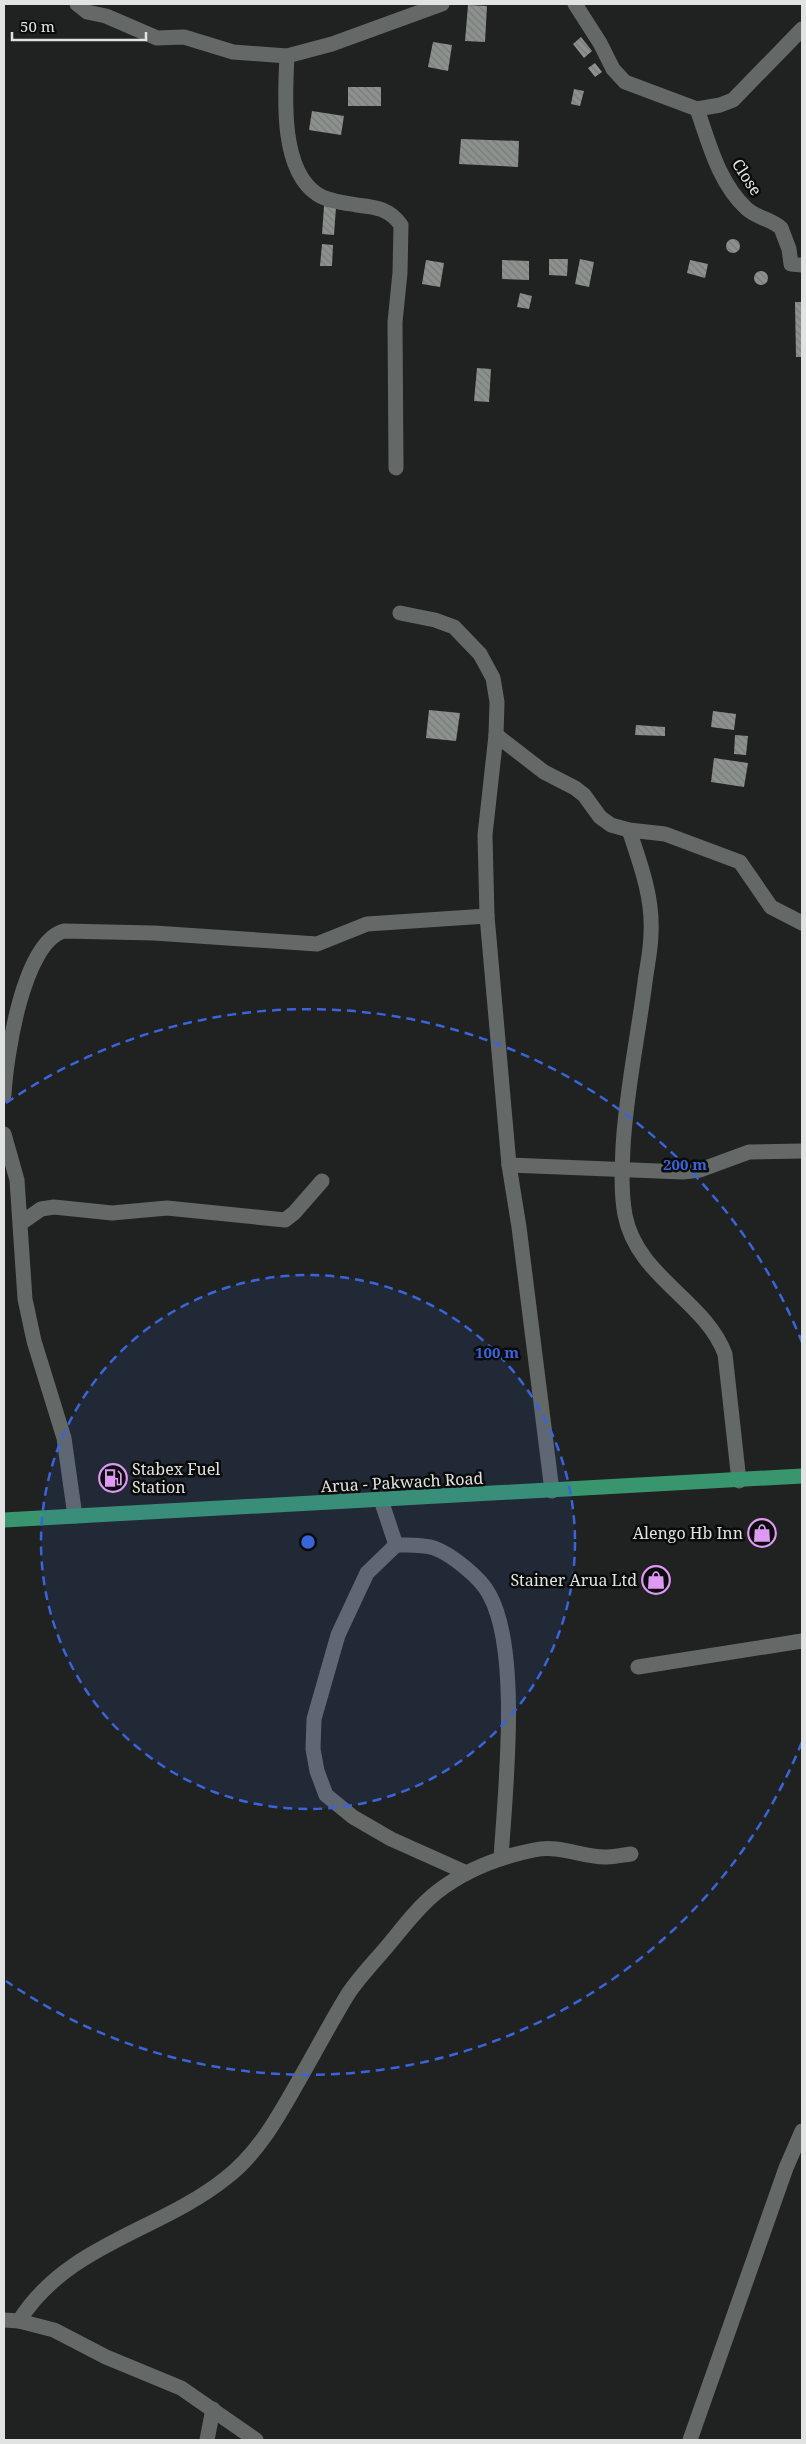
<svg xmlns="http://www.w3.org/2000/svg" width="806" height="2444" font-family="'Noto Serif',serif">
<style>
.building{fill:url(#building-back-hatch)}
.lines{fill:none;stroke-linecap:round;stroke-linejoin:round}
.minor{stroke:#646866;stroke-width:15}
.major{stroke:#39956e;stroke-width:15}
.ring{fill:none;stroke:#3a64d9;stroke-width:2.5;stroke-dasharray:9 6}
.labels{text-anchor:middle;stroke-width:5;stroke-linejoin:round;paint-order:stroke}
.street-label{font-size:16px;fill:#e0e3e1;stroke:#0a0b0a}
.poi-label{font-size:16px;fill:#e0e3e1;stroke:#0a0b0a;text-anchor:end}
.centre{fill:#3a64d9;stroke:#0a0b0a;stroke-width:2.5}
.ring-label{font-size:15px;text-anchor:middle;font-weight:bold;fill:#3a64d9;stroke:#0a0b0a;stroke-width:5;stroke-linejoin:round;paint-order:stroke}
</style>
<defs>
<pattern id="building-back-hatch" width="6" height="6" patternUnits="userSpaceOnUse" patternTransform="scale(1.25)"><rect width="6" height="6" fill="#8c918e"/><path d="M-1 5l2 2M0 0l6 6M5-1l2 2" fill="none" stroke="#767a78"/></pattern>
</defs>
<rect width="100%" height="100%" fill="#1f2220"/>
<g class="building">
<polygon points="468,5 487,6 485,42 465,41"/>
<polygon points="581,37 592,51 584,58 573,44"/>
<polygon points="433,42 452,45 448,71 428,67"/>
<polygon points="595,63 602,72 595,77 588,68"/>
<rect x="348" y="87" width="33" height="19"/>
<polygon points="574,89 584,91 580,106 571,104"/>
<polygon points="312,111 344,116 341,135 309,130"/>
<polygon points="461,139 519,141 518,167 459,164"/>
<polygon points="324,206 336,207 334,235 322,234"/>
<circle cx="733" cy="246" r="7"/>
<polygon points="322,244 333,245 332,266 320,266"/>
<polygon points="549,259 568,259 567,276 549,275"/>
<polygon points="580,259 594,262 589,287 575,284"/>
<polygon points="426,260 444,263 440,287 422,284"/>
<polygon points="502,260 529,261 529,280 502,279"/>
<polygon points="690,260 708,264 705,278 687,273"/>
<circle cx="761" cy="278" r="7"/>
<polygon points="520,293 532,296 529,309 517,307"/>
<polygon points="795,302 802,302 802,357 796,357"/>
<polygon points="477,368 491,369 489,402 474,401"/>
<polygon points="429,710 460,713 456,741 426,738"/>
<polygon points="713,711 736,714 734,730 711,727"/>
<polygon points="636,725 665,727 665,736 635,735"/>
<polygon points="735,735 748,736 746,755 734,754"/>
<polygon points="714,758 748,763 744,787 711,782"/>
</g>
<g class="lines">
<g class="minor">
<polyline points="77,4 87,12 106,16 157,38 184,37 233,52 287,56 332,44 442,4"/>
<polyline points="575,4 600,43 613,69 625,82 697,109 720,105 733,100 802,29"/>
<path d="M287 56C285 96 280 169 317 194 327 201 345 203 357 205 375 207 389 208 401 225L400 273 395 322 396 468"/>
<path d="M697 109C709 143 719 184 747 209 757 218 771 219 781 228L789 249 791 264 802 265"/>
<polyline points="400,613 435,620 454,627 480,654 493,678 497,702 496,735 485,835 487,916 509,1165 519,1227 552,1491"/>
<polyline points="496,735 544,772 575,788 584,795 600,817 611,825 629,830 665,834 740,862 771,907 802,923"/>
<path d="M629 830C640 863 653 897 651 933 651 949 647 966 645 982 638 1037 626 1092 623 1147 622 1170 621 1193 625 1215 637 1277 705 1300 725 1354L739 1481"/>
<path d="M4 1095C6 1057 23 942 64 931L154 933 317 944 367 924 487 916"/>
<polyline points="4,1134 17,1180 25,1299 34,1341 64,1438 75,1516"/>
<polyline points="509,1165 683,1172 700,1170 749,1152 802,1151"/>
<polyline points="21,1223 41,1209 54,1207 112,1213 167,1208 285,1220 294,1213 322,1181"/>
<path d="M381 1500 396 1545C408 1545 423 1544 434 1548 451 1554 481 1578 489 1594 521 1650 505 1793 501 1858"/>
<polyline points="396,1545 367,1573 338,1635 314,1719 313,1749 317,1771 326,1795 353,1817 391,1839 467,1873"/>
<polyline points="638,1667 802,1641"/>
<polyline points="4,2320 19,2321 54,2330 106,2357 181,2388 256,2440"/>
<path d="M19 2321C67 2244 160 2231 226 2178 261 2151 282 2110 303 2073 318 2047 332 2020 348 1994 360 1976 376 1960 390 1943 404 1926 419 1906 437 1892 465 1870 499 1857 534 1850 561 1844 582 1858 607 1857 615 1857 623 1855 631 1854"/>
<polyline points="207,2440 213,2409"/>
<polyline points="690,2440 786,2168 802,2131"/>
</g>
<polyline class="major" points="4,1520 802,1476"/>
</g>
<circle cx="308" cy="1542" r="267" fill="#3a64d9" fill-opacity=".12"/>
<g class="ring">
<circle cx="308" cy="1542" r="267"/>
<path d="M802 1742A533 533 0 0 1 6 1981M6 1103A533 533 0 0 1 802 1342"/>
</g>
<defs>
<symbol id="fuel-ring" viewBox="-11 -11 22 22"><circle r="9.5" fill="#0a0b0a" stroke="#dd99f3" stroke-width="1.5"/><path d="M-5.5-6h7V0h2V4h1.3V-2.5L3-4.5l.8-.8L6-3V5H2.5V1h-1V6h-7ZM-4.2-4.7v3.2H.2V-4.7Z" fill="#dd99f3"/></symbol>
<symbol id="shop-ring" viewBox="-11 -11 22 22"><circle r="9.5" fill="#0a0b0a" stroke="#dd99f3" stroke-width="1.5"/><path d="M-5-2.5h2.3a2.7 3.5 0 0 1 5.4 0H5L5.5 6h-11ZM-1.5-2.5h3a1.5 2.3 0 0 0-3 0Z" fill="#dd99f3"/></symbol>
</defs>
<g fill-rule="evenodd">
<use href="#fuel-ring" x="97" y="1462" width="32" height="32"/>
<use href="#shop-ring" x="746" y="1517" width="32" height="32"/>
<use href="#shop-ring" x="640" y="1564" width="32" height="32"/>
</g>
<g class="labels">
<g class="street-label">
<text transform="translate(747 177) rotate(57)" y="6">Close</text>
<text transform="translate(402 1482) rotate(-3)" y="6">Arua - Pakwach Road</text>
</g>
<g class="poi-label">
<text x="132" y="1475" text-anchor="start">Stabex Fuel<tspan x="132" dy="18">Station</tspan></text>
<text x="743" y="1539">Alengo Hb Inn</text>
<text x="637" y="1586">Stainer Arua Ltd</text>
</g>
</g>
<circle cx="308" cy="1542" r="8" class="centre"/>
<g class="ring-label">
<text x="685" y="1170">200 m</text>
<text x="497" y="1358">100 m</text>
</g>
<rect width="806" height="2444" fill="none" stroke="#e0e3e1" stroke-width="10"/>
<path d="M12 32v8h134v-8" fill="none" stroke="#e0e3e1" stroke-width="2.5"/>
<text x="20" y="32" font-size="15" fill="#e0e3e1" stroke="#0a0b0a" stroke-width="4" paint-order="stroke">50 m</text>
</svg>
